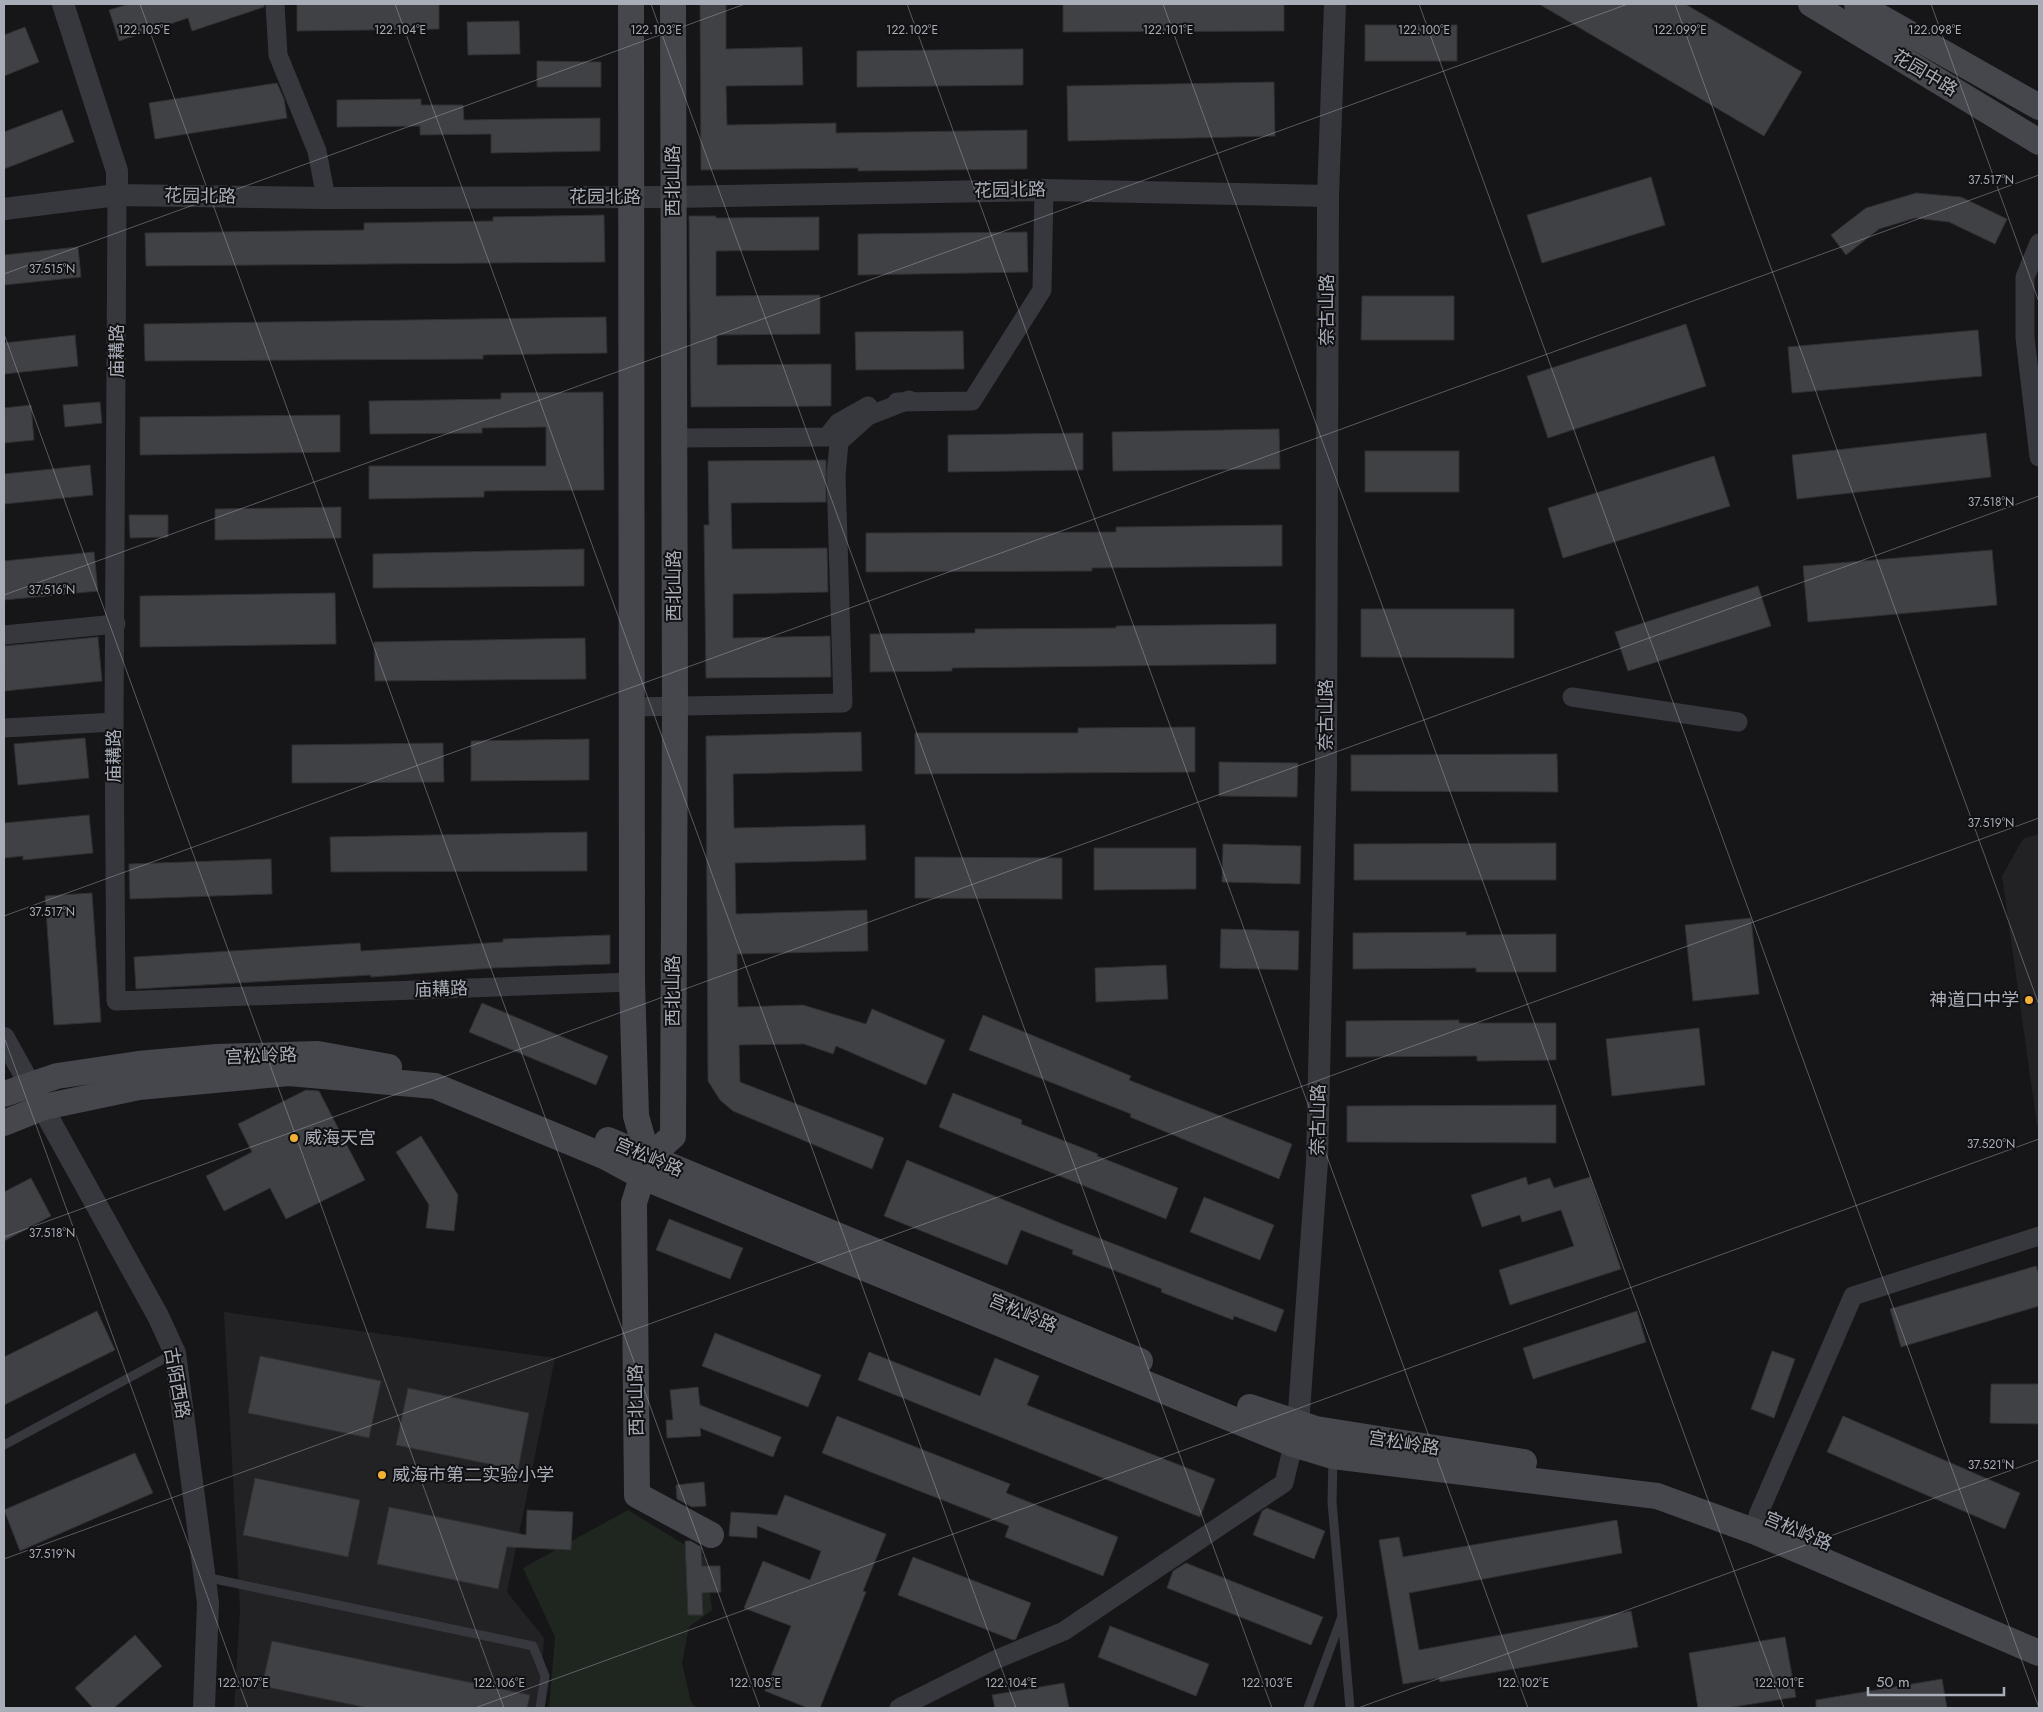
<svg xmlns="http://www.w3.org/2000/svg" width="2043" height="1712" font-family="Jost,'Noto Sans SC',sans-serif">
<style>
.built{fill:#222225}
.green{fill:#1e261f}
.building{fill:#404145;stroke:#303034}
.lines{fill:none;stroke-linecap:round;stroke-linejoin:round}
.service{stroke:#37383d;stroke-width:9}
.minor{stroke:#37383d;stroke-width:19}
.tertiary{stroke:#37383d;stroke-width:22}
.secondary{stroke:#45474d;stroke-width:26}
.ticks{fill:none;stroke:#a8adb8;stroke-width:1;stroke-opacity:0.45}
.poi-dot{fill:#f2b134;stroke:#111113;stroke-width:2}
.labels{text-anchor:middle;stroke-width:4;stroke-linejoin:round;paint-order:stroke}
.street-label{font-size:18px;fill:#a8adb8;stroke:#111113}
.poi-label{font-size:18px;fill:#a8adb8;stroke:#111113;text-anchor:start}
.ticks-label{font-size:12px;text-anchor:middle;fill:#a8adb8;stroke:#111113;stroke-width:4;stroke-linejoin:round;paint-order:stroke}
</style>
<rect width="100%" height="100%" fill="#161618"/>
<g class="built">
<polygon points="2039,834 2039,1125 2037,1125 2002,876 2023,839"/>
<polygon points="224,1312 555,1358 507,1592 544,1638 539,1708 234,1708 240,1610"/>
</g>
<polygon class="green" points="628,1510 706,1558 712,1610 689,1627 682,1663 691,1702 696,1708 549,1708 555,1637 523,1568"/>
<g class="building">
<polygon points="129,4 264,4 264,7 192,31 188,18 119,41 109,10"/>
<polygon points="297,4 439,4 439,29 297,31"/>
<polygon points="700,4 726,4 726,49 802,47 803,85 726,86 727,125 836,123 836,133 1027,130 1027,169 858,171 858,168 701,170"/>
<polygon points="1063,4 1284,4 1284,31 1063,32"/>
<polygon points="1539,4 1685,4 1802,72 1764,136"/>
<polygon points="519,21 520,54 468,55 467,22"/>
<rect x="1365" y="25" width="92" height="36"/>
<polygon points="25,27 39,62 4,76 4,35"/>
<polygon points="1023,49 1023,85 857,87 857,51"/>
<polygon points="537,61 601,62 601,87 537,87"/>
<polygon points="1274,82 1275,136 1068,141 1067,86"/>
<polygon points="277,83 284,99 287,118 155,139 149,103"/>
<polygon points="421,99 421,105 463,105 464,120 600,118 600,151 491,153 491,134 420,135 420,126 337,127 337,100"/>
<polygon points="62,110 74,142 4,169 4,132"/>
<polygon points="1651,177 1665,225 1542,263 1527,215"/>
<polygon points="1916,193 1961,197 2007,219 1995,244 1949,222 1915,218 1879,229 1846,255 1831,235 1866,208"/>
<polygon points="604,215 605,262 146,266 145,233 364,230 364,223 493,221 493,217"/>
<polygon points="689,216 716,216 716,218 819,217 819,250 716,251 716,296 820,295 820,334 717,335 717,365 831,364 831,406 691,407"/>
<polygon points="1027,232 1028,272 858,275 858,234"/>
<polygon points="78,247 81,277 4,285 4,255"/>
<polygon points="1362,296 1454,296 1454,340 1361,340"/>
<polygon points="606,317 607,353 483,355 483,359 145,361 144,324"/>
<polygon points="1686,324 1706,386 1548,438 1527,376"/>
<polygon points="1978,330 1982,376 1792,393 1788,347"/>
<polygon points="963,331 964,369 856,370 855,332"/>
<polygon points="75,335 78,366 4,374 4,343"/>
<polygon points="603,392 604,490 484,491 484,497 369,499 369,466 546,466 546,427 482,428 482,433 370,434 369,401 501,399 501,393"/>
<polygon points="100,402 102,423 65,427 63,405"/>
<polygon points="31,405 34,440 4,443 4,408"/>
<polygon points="340,415 340,452 140,455 140,417"/>
<polygon points="1279,429 1280,469 1113,471 1112,432"/>
<polygon points="1083,433 1083,470 948,472 948,435"/>
<polygon points="1986,433 1991,477 1797,499 1792,455"/>
<rect x="1365" y="451" width="94" height="41"/>
<polygon points="1714,456 1730,506 1563,558 1548,508"/>
<polygon points="826,460 826,502 731,503 732,549 827,548 828,592 733,594 733,638 830,636 831,677 706,678 704,525 709,525 708,461"/>
<polygon points="90,465 93,495 4,504 4,474"/>
<polygon points="341,507 341,538 215,540 215,509"/>
<polygon points="129,515 168,515 168,537 130,538"/>
<polygon points="1282,525 1282,566 1092,568 1092,571 866,572 866,533 1116,532 1116,527"/>
<polygon points="584,549 584,586 373,588 373,554"/>
<polygon points="1992,550 1997,605 1808,622 1803,566"/>
<polygon points="94,552 98,591 4,600 4,561"/>
<polygon points="1758,586 1771,626 1628,671 1615,632"/>
<polygon points="335,593 336,644 140,647 140,596"/>
<polygon points="1361,609 1514,609 1514,658 1361,657"/>
<polygon points="1276,624 1276,664 952,668 952,671 870,672 870,634 975,633 975,629 1116,628 1116,626"/>
<polygon points="98,637 102,681 5,691 4,646"/>
<polygon points="585,638 586,679 375,681 374,642"/>
<polygon points="1195,727 1195,772 915,774 915,733 1078,733 1078,728"/>
<polygon points="861,732 862,771 733,774 734,828 865,825 866,860 735,863 736,914 867,910 868,951 737,954 738,1007 803,1005 866,1024 872,1009 945,1040 926,1085 836,1046 833,1054 804,1044 739,1045 740,1082 884,1138 872,1169 733,1111 720,1100 708,1081 706,736"/>
<polygon points="85,738 89,778 18,785 14,744"/>
<polygon points="589,739 589,780 471,781 471,741"/>
<polygon points="443,743 444,782 292,783 292,745"/>
<polygon points="1557,754 1558,792 1351,791 1351,755"/>
<polygon points="1219,762 1298,763 1297,797 1219,796"/>
<polygon points="89,815 93,853 23,860 23,856 4,858 4,823"/>
<polygon points="587,832 587,871 331,872 330,837"/>
<polygon points="1556,843 1556,880 1354,880 1354,844"/>
<polygon points="1223,844 1301,846 1300,884 1222,882"/>
<polygon points="1094,848 1196,848 1196,889 1094,890"/>
<polygon points="915,857 1062,858 1062,899 915,898"/>
<polygon points="271,859 272,894 130,899 129,864"/>
<polygon points="92,893 101,1022 54,1025 45,896"/>
<polygon points="1751,918 1759,994 1693,1001 1685,925"/>
<polygon points="1221,929 1299,931 1298,970 1220,968"/>
<polygon points="1466,932 1466,935 1556,934 1556,972 1476,972 1476,968 1353,969 1353,933"/>
<polygon points="610,935 610,964 492,968 371,977 371,975 136,989 134,957 360,943 361,951 503,942 503,939"/>
<polygon points="1166,965 1168,999 1096,1002 1095,968"/>
<polygon points="482,1003 608,1056 596,1085 469,1032"/>
<polygon points="983,1015 1131,1076 1129,1080 1292,1144 1279,1179 1130,1117 1131,1114 969,1050"/>
<polygon points="1459,1020 1459,1023 1556,1023 1556,1060 1477,1061 1477,1056 1346,1057 1346,1021"/>
<polygon points="1699,1028 1705,1085 1612,1096 1606,1039"/>
<polygon points="306,1090 319,1091 365,1180 286,1219 270,1188 224,1211 206,1176 252,1152 238,1124"/>
<polygon points="953,1093 1022,1120 1021,1124 1098,1154 1097,1156 1178,1188 1166,1219 939,1127"/>
<polygon points="1556,1105 1556,1143 1347,1142 1347,1106"/>
<polygon points="421,1136 458,1195 454,1231 426,1228 429,1205 396,1152"/>
<polygon points="907,1160 1065,1225 1284,1310 1276,1332 1234,1316 1233,1320 1161,1292 1162,1289 1072,1254 1073,1250 1021,1230 1007,1265 884,1216"/>
<polygon points="1526,1177 1528,1185 1550,1178 1554,1188 1590,1177 1621,1269 1510,1305 1499,1270 1574,1246 1561,1210 1522,1222 1520,1215 1482,1227 1471,1195"/>
<polygon points="31,1178 51,1216 4,1241 4,1192"/>
<polygon points="1204,1197 1274,1225 1260,1260 1190,1232"/>
<polygon points="669,1219 743,1248 730,1279 656,1250"/>
<polygon points="2036,1266 2039,1275 2039,1306 1901,1347 1890,1309"/>
<polygon points="97,1311 115,1350 4,1405 4,1357"/>
<polygon points="1637,1311 1646,1342 1533,1379 1523,1348"/>
<polygon points="715,1333 821,1375 808,1407 702,1366"/>
<polygon points="1772,1351 1795,1359 1774,1418 1751,1409"/>
<polygon points="869,1352 980,1396 995,1358 1039,1376 1027,1405 1215,1479 1200,1517 858,1380"/>
<polygon points="260,1356 381,1381 369,1438 248,1413"/>
<polygon points="1991,1384 2039,1384 2039,1424 1990,1423"/>
<polygon points="698,1387 700,1405 781,1437 773,1457 700,1428 701,1436 667,1438 666,1420 673,1420 670,1390"/>
<polygon points="408,1388 529,1413 518,1470 396,1445"/>
<polygon points="837,1416 1010,1484 1006,1493 1118,1537 1103,1576 1005,1537 1009,1526 822,1453"/>
<polygon points="1843,1416 2020,1493 2005,1529 1827,1452"/>
<polygon points="135,1453 153,1493 20,1551 4,1510"/>
<polygon points="255,1478 360,1500 348,1557 243,1535"/>
<polygon points="704,1482 706,1506 692,1507 677,1499 676,1485"/>
<polygon points="785,1495 886,1534 863,1591 866,1592 820,1708 808,1708 765,1691 791,1626 744,1608 763,1561 810,1580 821,1551 757,1526 757,1538 729,1536 731,1512 777,1515"/>
<polygon points="389,1507 526,1535 527,1510 573,1512 571,1550 507,1547 498,1589 377,1564"/>
<polygon points="1267,1508 1325,1531 1314,1559 1253,1535 1262,1511"/>
<polygon points="1617,1520 1622,1553 1409,1593 1419,1650 1631,1611 1638,1647 1440,1682 1439,1678 1403,1684 1379,1540 1399,1537 1403,1557"/>
<polygon points="685,1541 691,1541 701,1547 702,1566 720,1566 721,1592 702,1593 703,1615 688,1615"/>
<polygon points="913,1557 1031,1603 1016,1639 1013,1640 898,1595"/>
<polygon points="1186,1563 1323,1617 1311,1645 1167,1588 1173,1571"/>
<polygon points="1110,1626 1209,1664 1196,1696 1098,1657"/>
<polygon points="135,1635 162,1666 114,1708 93,1708 75,1688"/>
<polygon points="1785,1637 1796,1697 1727,1708 1698,1708 1689,1653"/>
<polygon points="272,1641 530,1695 527,1708 368,1708 262,1686"/>
<polygon points="1942,1679 1947,1708 1816,1708 1816,1700"/>
<polygon points="1064,1683 1069,1708 995,1708 992,1695"/>
</g>
<g class="lines">
<g class="service">
<polyline points="4,1445 175,1353"/>
<polyline points="1333,1458 1332,1502 1350,1708"/>
<polyline points="205,1577 533,1646 545,1676 540,1708"/>
<polyline points="1308,1708 1341,1619"/>
</g>
<g class="minor">
<polyline points="275,4 278,55 317,151 326,198"/>
<polyline points="117,195 114,722 116,1001 632,982"/>
<polyline points="2039,243 2025,277 2025,338 2039,457"/>
<polyline points="897,402 972,401 1042,290 1044,190"/>
<polyline points="672,438 827,437 838,423 868,406"/>
<polyline points="4,635 116,624"/>
<polyline points="1572,697 1738,722"/>
<polyline points="632,707 843,703 836,476 839,442 868,416 909,400"/>
<polyline points="4,728 114,722"/>
<polyline points="1758,1515 1853,1296 2039,1236"/>
<polyline points="899,1708 995,1660 1064,1631 1284,1483 1296,1433"/>
</g>
<g class="tertiary">
<polyline points="63,4 117,171 117,195"/>
<polyline points="4,209 117,195 326,198 673,197 1044,190 1328,196"/>
<polyline points="4,1038 158,1316 175,1353 208,1603 204,1708"/>
<polyline points="1298,1425 1317,1162 1326,768 1328,196 1335,4"/>
</g>
<g class="secondary">
<polyline points="631,4 632,982 636,1116 648,1158"/>
<polyline points="673,4 675,706 673,1136 648,1158 634,1203 637,1495 711,1535"/>
<polyline points="1811,4 2039,142"/>
<polyline points="1857,4 2039,107"/>
<polyline points="4,1094 57,1076 138,1064 217,1057 318,1054 389,1067"/>
<polyline points="4,1123 44,1107 139,1087 289,1073 435,1086 606,1157 643,1177 1293,1444 1333,1456 1657,1496 1756,1532 2039,1653"/>
<polyline points="608,1140 1140,1361"/>
<polyline points="1250,1407 1316,1429 1524,1462"/>
</g>
</g>
<path class="ticks" d="M140 4 760 1708M395 4 1016 1708M651 4 1272 1708M907 4 1528 1708M1163 4 1784 1708M1419 4 2039 1708M1675 4 2039 1005M1931 4 2039 302M4 274 745 4M4 334 504 1708M4 595 1628 4M4 916 2039 175M4 1037 248 1708M4 1237 2039 496M4 1559 2039 818M475 1708 2039 1139M1358 1708 2039 1460"/>
<g class="poi-dot">
<circle cx="2029" cy="1000" r="5"/>
<circle cx="294" cy="1138" r="5"/>
<circle cx="382" cy="1475" r="5"/>
</g>
<g class="labels">
<g class="street-label">
<text transform="translate(1925 73) rotate(31)" y="6">花园中路</text>
<text transform="translate(673 181) rotate(-90)" y="6">西北山路</text>
<text transform="translate(1010 190) rotate(-1)" y="6">花园北路</text>
<text transform="translate(200 196) rotate(1)" y="6">花园北路</text>
<text x="605" y="203">花园北路</text>
<text transform="translate(1327 310) rotate(-90)" y="6">奈古山路</text>
<text transform="translate(117 351) rotate(-90)" y="6">庙耩路</text>
<text transform="translate(674 586) rotate(-90)" y="6">西北山路</text>
<text transform="translate(1326 715) rotate(-90)" y="6">奈古山路</text>
<text transform="translate(114 756) rotate(-90)" y="6">庙耩路</text>
<text transform="translate(441 989) rotate(-2)" y="6">庙耩路</text>
<text transform="translate(673 991) rotate(-90)" y="6">西北山路</text>
<text transform="translate(261 1056) rotate(-2)" y="6">宫松岭路</text>
<text transform="translate(1318 1120) rotate(-89)" y="6">奈古山路</text>
<text transform="translate(649 1157) rotate(23)" y="6">宫松岭路</text>
<text transform="translate(1023 1313) rotate(23)" y="6">宫松岭路</text>
<text transform="translate(177 1383) rotate(80)" y="6">古陌西路</text>
<text transform="translate(636 1400) rotate(-91)" y="6">西北山路</text>
<text transform="translate(1404 1443) rotate(9)" y="6">宫松岭路</text>
<text transform="translate(1798 1531) rotate(23)" y="6">宫松岭路</text>
</g>
<g class="poi-label">
<text x="2019" y="1006" text-anchor="end">神道口中学</text>
<text x="304" y="1144">威海天宫</text>
<text x="392" y="1481">威海市第二实验小学</text>
</g>
</g>
<g class="ticks-label">
<text x="144" y="34">122.105°E</text>
<text x="400" y="34">122.104°E</text>
<text x="656" y="34">122.103°E</text>
<text x="912" y="34">122.102°E</text>
<text x="1168" y="34">122.101°E</text>
<text x="1424" y="34">122.100°E</text>
<text x="1680" y="34">122.099°E</text>
<text x="1935" y="34">122.098°E</text>
<text x="1991" y="184">37.517°N</text>
<text x="52" y="273">37.515°N</text>
<text x="1991" y="506">37.518°N</text>
<text x="52" y="594">37.516°N</text>
<text x="1991" y="827">37.519°N</text>
<text x="52" y="916">37.517°N</text>
<text x="1991" y="1148">37.520°N</text>
<text x="52" y="1237">37.518°N</text>
<text x="1991" y="1469">37.521°N</text>
<text x="52" y="1558">37.519°N</text>
<text x="243" y="1687">122.107°E</text>
<text x="499" y="1687">122.106°E</text>
<text x="755" y="1687">122.105°E</text>
<text x="1011" y="1687">122.104°E</text>
<text x="1267" y="1687">122.103°E</text>
<text x="1523" y="1687">122.102°E</text>
<text x="1779" y="1687">122.101°E</text>
</g>
<rect width="2043" height="1712" fill="none" stroke="#a8adb8" stroke-width="10"/>
<path d="M1868 1687v8h136v-8" fill="none" stroke="#a8adb8" stroke-width="2.5"/>
<text x="1876" y="1687" font-size="15" fill="#a8adb8" stroke="#111113" stroke-width="4" paint-order="stroke">50 m</text>
</svg>
